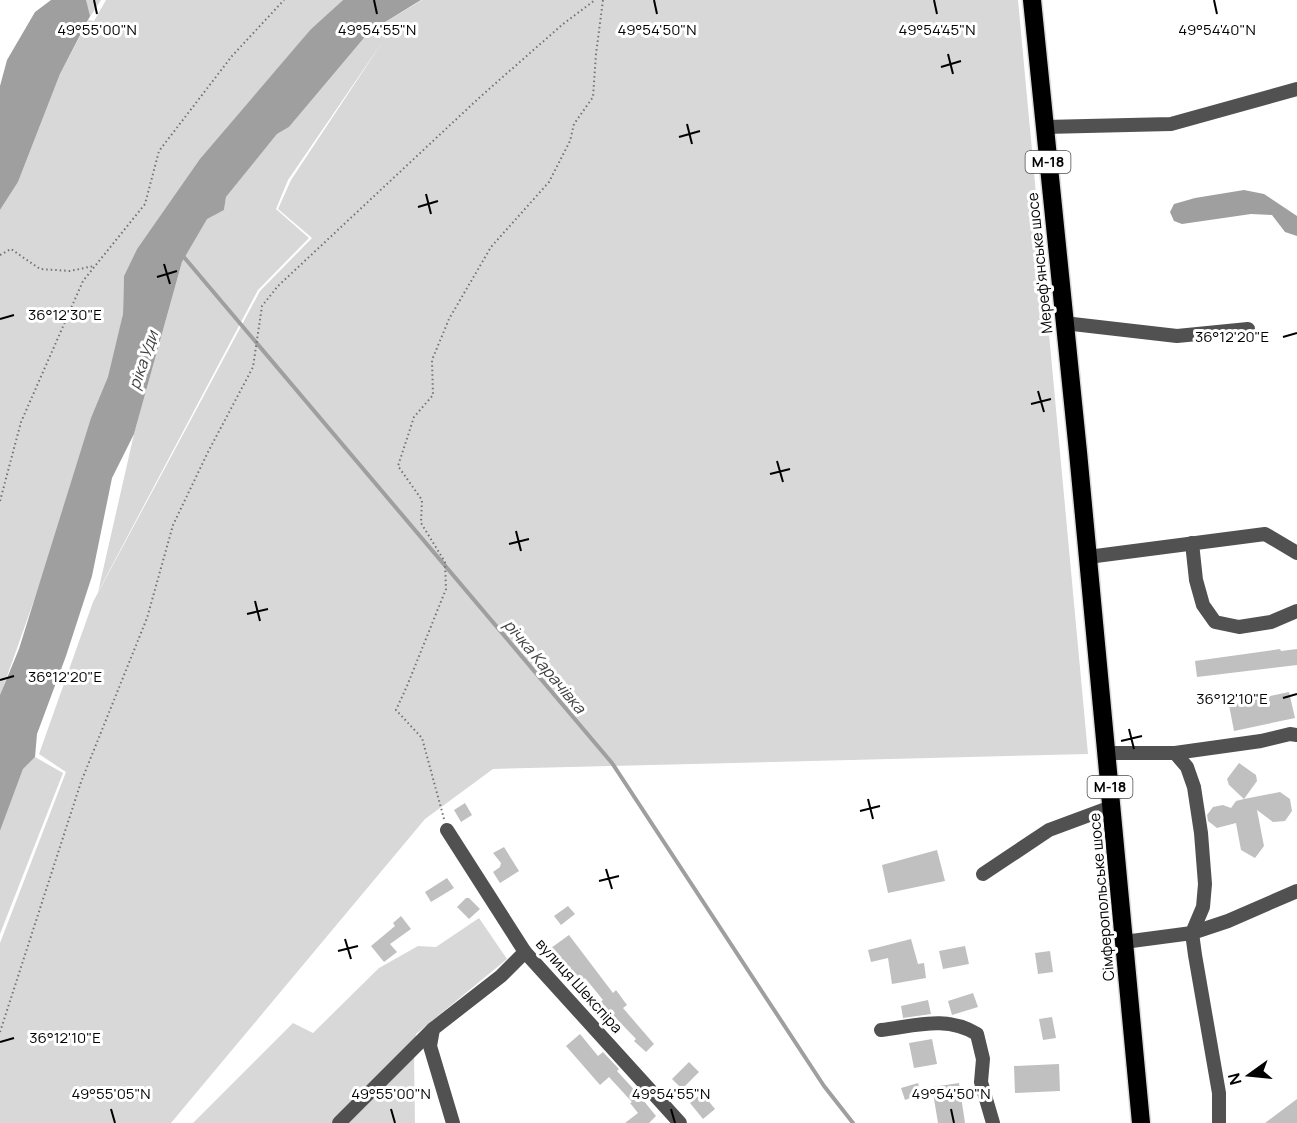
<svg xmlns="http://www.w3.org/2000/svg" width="1297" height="1123" font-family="Manrope,sans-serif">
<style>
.green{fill:#d8d8d8}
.water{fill:#9f9f9f}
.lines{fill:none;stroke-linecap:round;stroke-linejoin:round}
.stream{stroke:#9f9f9f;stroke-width:4}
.building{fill:#c0c0c0}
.highway-casing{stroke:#dbdbdb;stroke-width:21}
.path{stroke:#737373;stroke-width:2;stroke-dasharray:1.5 3;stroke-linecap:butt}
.minor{stroke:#515151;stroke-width:14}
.highway{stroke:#000;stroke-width:18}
.ticks{fill:none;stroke:#000;stroke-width:2}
.labels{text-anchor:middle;stroke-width:6;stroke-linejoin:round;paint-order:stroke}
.shield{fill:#fff;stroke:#4c4c4c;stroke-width:1.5}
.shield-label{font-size:14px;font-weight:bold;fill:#000}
.street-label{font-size:15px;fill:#000;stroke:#fff}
.water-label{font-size:16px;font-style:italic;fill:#404040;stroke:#fff}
.ticks-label{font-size:15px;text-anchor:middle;fill:#000;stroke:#fff;stroke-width:6;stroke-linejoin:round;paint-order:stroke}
</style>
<rect width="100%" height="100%" fill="#fff"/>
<g class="green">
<polygon points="86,0 101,0 88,20 94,21 106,0 343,0 311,29 169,204 137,249 124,276 123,314 114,370 80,459 37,592 0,696 0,210 18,182 60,74 88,21"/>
<polygon points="422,0 1018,0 1088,754 493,769 425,819 171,1123 0,1123 0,943 66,772 39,754 93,602 260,291 312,238 278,209 291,180 383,41 288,180 276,209 309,238 258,290 98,592 134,434 182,262 207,218 224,210 226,197 277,134 289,127 369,32"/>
<polygon points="35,757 63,773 0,934 0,831 23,769"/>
<polygon points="479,918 507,959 416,1034 414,1054 415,1123 193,1123 293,1023 313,1033 379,968 418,946 436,947"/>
</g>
<g class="water">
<polygon points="51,0 86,0 90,16 60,74 18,182 0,210 0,86 7,60 35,12"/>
<polygon points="343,0 421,0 369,32 289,127 277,134 226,197 224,210 207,219 182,262 134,434 112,478 92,576 66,656 37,734 35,757 23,769 0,831 0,695 19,649 91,418 108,377 123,314 124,276 137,249 200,159 311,29"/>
<polygon points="1244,190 1264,194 1297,216 1297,236 1285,232 1272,215 1251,214 1182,224 1174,221 1170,212 1174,204 1195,198"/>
</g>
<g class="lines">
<polyline class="stream" points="183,256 612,763 824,1086 853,1123"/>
</g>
<g class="building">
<polygon points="1280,649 1281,651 1297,649 1297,665 1197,677 1195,661"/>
<polygon points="1289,692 1295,718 1234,731 1229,705"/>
<polygon points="1239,763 1256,775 1257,781 1244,799 1280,792 1290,799 1292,811 1285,821 1273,822 1257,810 1264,846 1255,858 1241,850 1236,823 1217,828 1208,821 1207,815 1213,807 1223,805 1231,808 1236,801 1244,799 1229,785 1227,779"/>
<polygon points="465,803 472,815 461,822 454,810"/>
<polygon points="504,847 519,871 500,883 493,872 500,867 501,863 493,853"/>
<polygon points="937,850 945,881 888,893 882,865"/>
<polygon points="447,878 454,888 431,902 425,892"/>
<polygon points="466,898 469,898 480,909 469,919 457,907"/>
<polygon points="568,906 575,914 561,925 554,916"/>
<polygon points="401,916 411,929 390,944 397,952 384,962 371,946 395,926 393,923"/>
<polygon points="569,935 613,993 616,990 627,1005 623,1008 654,1044 646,1052 634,1041 636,1039 613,1015 610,1017 599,1003 603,1000 585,978 580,982 551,948"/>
<polygon points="911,939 918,964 924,963 926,978 892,984 888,958 871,962 868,950"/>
<polygon points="965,946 969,964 943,969 939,951"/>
<polygon points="1050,951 1053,972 1038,974 1035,953"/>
<polygon points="973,993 978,1007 952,1015 948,1001"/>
<polygon points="928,1000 931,1014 903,1018 901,1006"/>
<polygon points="1052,1017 1056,1038 1043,1040 1039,1019"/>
<polygon points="580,1034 598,1056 603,1052 619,1069 617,1071 639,1095 656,1116 649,1123 625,1123 638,1113 630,1103 632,1102 609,1077 600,1085 566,1046"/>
<polygon points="932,1039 937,1064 914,1068 909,1043"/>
<polygon points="689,1062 699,1072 682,1089 672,1079"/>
<polygon points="1059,1064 1060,1091 1015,1093 1014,1066"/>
<polygon points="918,1083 921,1094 905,1100 901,1088"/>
<polygon points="959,1083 965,1123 938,1123 932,1087"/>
<polygon points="702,1093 715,1109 703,1119 690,1103"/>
<polygon points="1297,1099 1297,1123 1265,1123"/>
</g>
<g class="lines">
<defs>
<polyline id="highway" points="1032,0 1078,452 1141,1123"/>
</defs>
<use href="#highway" class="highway-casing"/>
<g class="path">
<polyline points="0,255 11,249 40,269 70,271 94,266"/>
<polyline points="0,501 21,422 83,281 145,204 159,151 232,56 284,0"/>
<polyline points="444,819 422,738 396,710 407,686 446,589 445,562 421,523 422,500 398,466 414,417 433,395 432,360 449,319 491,247 549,182 570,141 574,124 593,97 596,54 603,0"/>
<polyline points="0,1032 81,782 147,618 173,525 208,452 253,367 262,306 278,286 480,97 563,24 595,0"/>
</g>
<g class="minor">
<polyline points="1045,127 1171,124 1297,89"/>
<polyline points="1064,323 1177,336 1248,329"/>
<polyline points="1192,543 1196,580 1203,605 1215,622 1239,627 1271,622 1297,611"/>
<polyline points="1088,557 1265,534 1297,553"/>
<polyline points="1106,753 1175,753 1261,741 1290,734 1297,735"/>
<polyline points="1175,753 1187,767 1194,787 1201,833 1205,884 1203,907 1192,933 1195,955 1219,1093 1219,1123"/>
<polyline points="447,830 525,952 680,1123"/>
<polyline points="983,874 1049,830 1111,807"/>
<polyline points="1124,942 1192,933 1228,921 1297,891"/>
<path d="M881 1030C915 1026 946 1015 977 1034L983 1059 981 1082 993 1123"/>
<polyline points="339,1123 433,1029"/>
<polyline points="453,1123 430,1046 433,1029 501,976 525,952"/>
</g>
<use href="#highway" class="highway"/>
</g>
<path class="ticks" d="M94 0 97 14M374 0 377 14M654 0 657 14M934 0 937 14M1214 0 1217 14M948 54 953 74M941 67 961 61M687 124 692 144M679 137 700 131M426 194 431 214M418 207 438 201M164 264 170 284M157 277 177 271M0 319 14 315M1283 337 1297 333M1038 391 1044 412M1031 404 1051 399M777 461 783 482M770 474 790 469M516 531 521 551M509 544 529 539M255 601 260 621M247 614 268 609M0 680 14 676M1283 698 1297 694M1129 729 1134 749M1121 741 1142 736M868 799 873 819M860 811 880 806M606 869 612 889M599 881 619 876M345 939 351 959M338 951 358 946M0 1042 14 1038M111 1109 115 1123M391 1109 395 1123M671 1109 675 1123M951 1109 954 1123"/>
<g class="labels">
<g class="shield">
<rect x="1025.5" y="151" width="45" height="22" rx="4.5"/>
<rect x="1087.5" y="776" width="45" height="22" rx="4.5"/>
</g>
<g class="shield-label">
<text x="1048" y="167">М-18</text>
<text x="1110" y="792">М-18</text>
</g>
<g class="street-label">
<text transform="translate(1040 263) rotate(-96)" y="5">Мереф'янське шосе</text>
<text transform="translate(1102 897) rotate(-95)" y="5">Сімферопольське шосе</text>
<text transform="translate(579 986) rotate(48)" y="5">вулиця Шекспіра</text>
</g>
<g class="water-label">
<text transform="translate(143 360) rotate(-71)" y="6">ріка Уди</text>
<text transform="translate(545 666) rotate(50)" y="6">річка Карачівка</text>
</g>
</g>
<g class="ticks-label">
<text x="97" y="35">49°55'00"N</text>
<text x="377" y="35">49°54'55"N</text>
<text x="657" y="35">49°54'50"N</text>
<text x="937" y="35">49°54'45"N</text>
<text x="1217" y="35">49°54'40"N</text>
<text x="65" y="320">36°12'30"E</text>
<text x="1232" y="342">36°12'20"E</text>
<text x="65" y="682">36°12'20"E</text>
<text x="1232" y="704">36°12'10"E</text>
<text x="65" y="1043">36°12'10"E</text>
<text x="111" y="1099">49°55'05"N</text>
<text x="391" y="1099">49°55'00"N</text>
<text x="671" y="1099">49°54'55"N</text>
<text x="951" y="1099">49°54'50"N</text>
</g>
<g transform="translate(1249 1075) rotate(255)" stroke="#ffffff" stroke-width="4.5" paint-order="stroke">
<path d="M0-4.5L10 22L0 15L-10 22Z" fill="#000000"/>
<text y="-9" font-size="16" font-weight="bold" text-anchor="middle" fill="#000000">N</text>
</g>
</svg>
